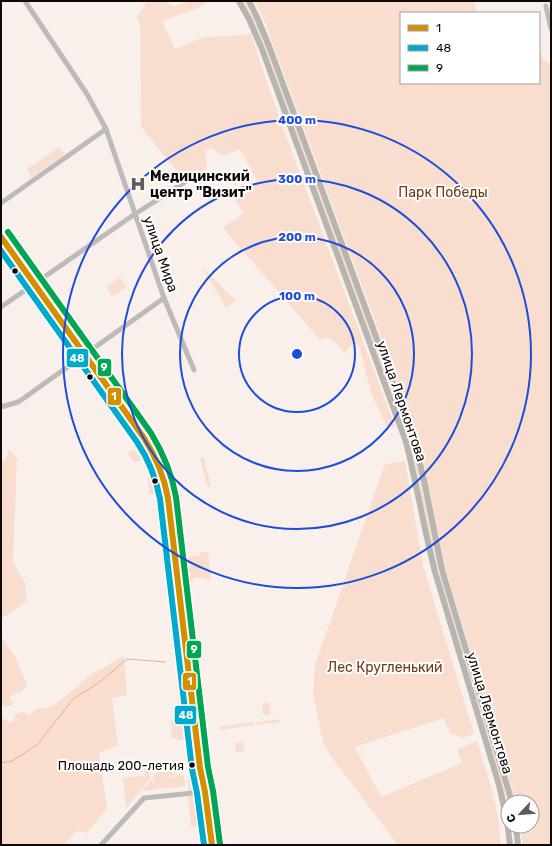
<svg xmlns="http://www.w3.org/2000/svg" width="552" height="846" font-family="Rubik,sans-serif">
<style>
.green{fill:#f9decf}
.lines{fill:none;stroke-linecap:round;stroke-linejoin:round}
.stream{stroke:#deb197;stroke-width:1}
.minor{stroke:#bebab9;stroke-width:5}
.major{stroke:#b8b4b0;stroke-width:6}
.bus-1-casing{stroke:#fff;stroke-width:9}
.bus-2-casing{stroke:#fff;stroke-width:9}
.bus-3-casing{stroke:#fff;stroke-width:9}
.bus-1{stroke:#d48f01;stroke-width:6}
.bus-2{stroke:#00a9ce;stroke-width:6}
.bus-3{stroke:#00a651;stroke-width:6}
.ring{fill:none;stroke:#1d4ed8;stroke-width:2}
.bus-dot{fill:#0f0a08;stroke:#fff;stroke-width:1.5}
.labels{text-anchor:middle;stroke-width:4;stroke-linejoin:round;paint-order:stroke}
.bus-label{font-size:13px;fill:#0f0a08;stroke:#fff;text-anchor:end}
.poi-label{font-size:14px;font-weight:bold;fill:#0f0a08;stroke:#fff;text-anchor:start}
.park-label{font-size:14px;fill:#713811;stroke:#fff}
.street-label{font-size:14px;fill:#0f0a08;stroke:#fff}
.centre{fill:#1d4ed8;stroke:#fff;stroke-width:2}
.ring-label{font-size:12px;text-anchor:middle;font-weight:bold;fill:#1d4ed8;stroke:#fff;stroke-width:4;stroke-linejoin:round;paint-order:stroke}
.line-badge{stroke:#fff;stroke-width:1.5}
.badge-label{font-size:11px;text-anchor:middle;font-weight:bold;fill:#fff}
</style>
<rect width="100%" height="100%" fill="#f9f0ec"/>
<g class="green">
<path d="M147 1H165L175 7C186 0 195 1 208 1L201 7 162 21 175 49 201 38 251 34 281 123 395 426 387 428 371 393 359 346 354 343 349 347 345 354 337 344 326 337 320 340 223 228 244 213 235 201 257 181 240 149 223 156 212 148 205 151 207 168 190 179 174 168 141 127 140 24 137 17Z"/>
<polygon points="243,1 245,1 248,4 267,47 337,241 335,240 265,48 252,17"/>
<polygon points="255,1 474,1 477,13 401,13 401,83 539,83 539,48 543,59 551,64 551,845 523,845 520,826 532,826 532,802 516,802 487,704 445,568 424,464 414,427 264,20"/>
<polygon points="59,147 65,154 32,177 27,169"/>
<polygon points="338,244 340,245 410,440 408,440 337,246"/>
<polygon points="202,267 236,301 226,308"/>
<polygon points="120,277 127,287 112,297 106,287"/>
<path d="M410 446H413L421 481 439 568 438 569H437C427 528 421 487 410 446Z"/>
<polygon points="9,449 17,458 13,562 25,582 27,601 1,619 1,464 6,459"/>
<polygon points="134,449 141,458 140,461 135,462 128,455 128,452"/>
<polygon points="202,457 204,458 211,485 209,487 207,486 200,459"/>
<polygon points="405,461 423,565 474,734 462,738 450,733 444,718 355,747 381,797 462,763 457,749 477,741 490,783 498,816 501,845 398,845 330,755 323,742 313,694 315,665 385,464"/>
<polygon points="149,477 151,477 154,493 152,494 149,494 148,492 149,490 148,478"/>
<polygon points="200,552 208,552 211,579 206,580 205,578 193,578 193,582 189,582 186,557 200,555"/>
<polygon points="439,574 440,574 504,784 509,802 508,811 502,785"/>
<polygon points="192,626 195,651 192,651 188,628"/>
<polygon points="1,636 16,658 27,685 21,693 15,693 9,699 13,702 11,706 5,706 4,707 1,705"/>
<polygon points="124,656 127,695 112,698 118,745 99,753 107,808 87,833 76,831 64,845 46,845 45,844 43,845 1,845 1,715 4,719 10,723 15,719 14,717 17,713 24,712 29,715 38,708 46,709 48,707 56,704 92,674"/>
<polygon points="200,685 201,686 206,730 203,731 198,687"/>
<polygon points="269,702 271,714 263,715 262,704"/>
<polygon points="183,711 186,713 190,742 188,747"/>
<path d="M175 713H182L184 737 183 740H178L176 736V738H171V733L174 732H172C171 724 170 719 175 713Z"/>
<polygon points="280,719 281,722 257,725 256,724 258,722"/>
<polygon points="254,722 254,725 220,730 219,728 221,726"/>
<polygon points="243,742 244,751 236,752 235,743"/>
<polygon points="149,765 150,779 145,777 144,766"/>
<polygon points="171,771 171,773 175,773 176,774 155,783 152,779 156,773"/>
<polygon points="191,773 194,776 195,787 192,791 187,792 187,789 189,788 188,778 191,777"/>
<polygon points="181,774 181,776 184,776 185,786 160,789 155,783"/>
<polygon points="142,776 150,779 126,808 123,778"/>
<polygon points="151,780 159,789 142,791"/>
<polygon points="188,796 193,796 196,798 199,826 191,827"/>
</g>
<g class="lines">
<polyline class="stream" points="1,763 12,761 37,745 73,699 100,682 127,659 165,662"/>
<g class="minor">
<polyline points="25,1 87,94 106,129 164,298 194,370"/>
<polyline points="546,6 551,29"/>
<polyline points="1,203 106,129"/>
<polyline points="1,307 132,216 185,182"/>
<polyline points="1,407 18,402 24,398 164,298"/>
<polyline points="101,845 144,798 203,792"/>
</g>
<g class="major">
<path d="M239 1 249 19 262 49 406 442C417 485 424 529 435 572L499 785 507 820 510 845"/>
<polyline points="249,1 256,15 269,46 414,440 424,480 442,570 512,802"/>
<path d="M1 237 144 438C158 459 164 474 168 498L200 768 205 792 212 845"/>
<polyline points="199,780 199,792 204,845"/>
<polyline points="516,826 518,845"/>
</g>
<defs>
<path id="bus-1" d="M1 237 144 438C156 457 164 476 168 498L200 768 205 792 212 845"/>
<path id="bus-2" d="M1 251 137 442C149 460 156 478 160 499L192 769 197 793 204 845"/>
<path id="bus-3" d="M8 232 151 433C163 453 172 474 176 497L208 767 213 791 220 844"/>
</defs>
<use href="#bus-1" class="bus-1-casing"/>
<use href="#bus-2" class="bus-2-casing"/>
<use href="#bus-3" class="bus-3-casing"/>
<use href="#bus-1" class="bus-1"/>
<use href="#bus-2" class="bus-2"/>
<use href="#bus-3" class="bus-3"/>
</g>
<g class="ring">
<circle cx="297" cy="354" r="58"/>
<circle cx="297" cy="354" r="117"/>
<circle cx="297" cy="354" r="175"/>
<circle cx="297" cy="354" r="234"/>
</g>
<defs>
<symbol id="hospital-bare" viewBox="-9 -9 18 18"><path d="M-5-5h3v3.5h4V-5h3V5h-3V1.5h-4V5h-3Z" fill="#615a58" stroke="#fff" stroke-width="2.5" paint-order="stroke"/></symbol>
</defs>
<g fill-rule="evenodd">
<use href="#hospital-bare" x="127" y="173" width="22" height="22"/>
</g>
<g class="bus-dot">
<circle cx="15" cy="271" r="3.5"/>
<circle cx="90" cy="377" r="3.5"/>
<circle cx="155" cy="481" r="3.5"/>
<circle cx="192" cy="765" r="3.5"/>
</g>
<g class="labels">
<g class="bus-label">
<text x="184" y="770">Площадь 200-летия</text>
</g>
<g class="poi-label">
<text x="150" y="181">Медицинский<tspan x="150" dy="16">центр "Визит"</tspan></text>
</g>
<g class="park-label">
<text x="443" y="197">Парк Победы</text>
<text x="385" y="672">Лес Кругленький</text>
</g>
<g class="street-label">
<text transform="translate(161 254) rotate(71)" y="5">улица Мира</text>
<text transform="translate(402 401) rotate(71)" y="5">улица Лермонтова</text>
<text transform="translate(490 713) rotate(73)" y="5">улица Лермонтова</text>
</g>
</g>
<circle cx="297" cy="354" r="6" class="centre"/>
<g class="ring-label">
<text x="297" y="124">400 m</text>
<text x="297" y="183">300 m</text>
<text x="297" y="241">200 m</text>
<text x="297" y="300">100 m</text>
</g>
<g class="line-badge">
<rect x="66" y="348" width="23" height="20" rx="4" fill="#00a9ce"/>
<rect x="97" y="358" width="15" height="19" rx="4" fill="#00a651"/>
<rect x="107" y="387" width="15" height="19" rx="4" fill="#d48f01"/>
<rect x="186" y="640" width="16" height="19" rx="4" fill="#00a651"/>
<rect x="182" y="672" width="15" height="19" rx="4" fill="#d48f01"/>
<rect x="174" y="705" width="23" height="20" rx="4" fill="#00a9ce"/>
</g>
<g class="badge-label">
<text x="77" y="362">48</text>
<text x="104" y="371">9</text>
<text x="114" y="400">1</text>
<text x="194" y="653">9</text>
<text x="190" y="685">1</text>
<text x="186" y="719">48</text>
</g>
<rect width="552" height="846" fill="none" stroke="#0f0a08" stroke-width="4"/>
<rect x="400" y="12" width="140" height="72" fill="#ffffff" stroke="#9f9d9c"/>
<rect x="408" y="25" width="20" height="6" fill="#d48f01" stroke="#9f9d9c"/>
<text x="436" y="32" font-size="12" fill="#0f0a08">1</text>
<rect x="408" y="45" width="20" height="6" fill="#00a9ce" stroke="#9f9d9c"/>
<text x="436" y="52" font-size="12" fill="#0f0a08">48</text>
<rect x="408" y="65" width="20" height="6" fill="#00a651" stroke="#9f9d9c"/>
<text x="436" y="72" font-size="12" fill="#0f0a08">9</text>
<g transform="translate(520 814) rotate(244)"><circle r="19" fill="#ffffff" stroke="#9f9d9c"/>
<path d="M0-3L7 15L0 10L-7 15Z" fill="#615a58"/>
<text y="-6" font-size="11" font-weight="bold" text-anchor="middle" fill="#0f0a08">С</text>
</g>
</svg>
